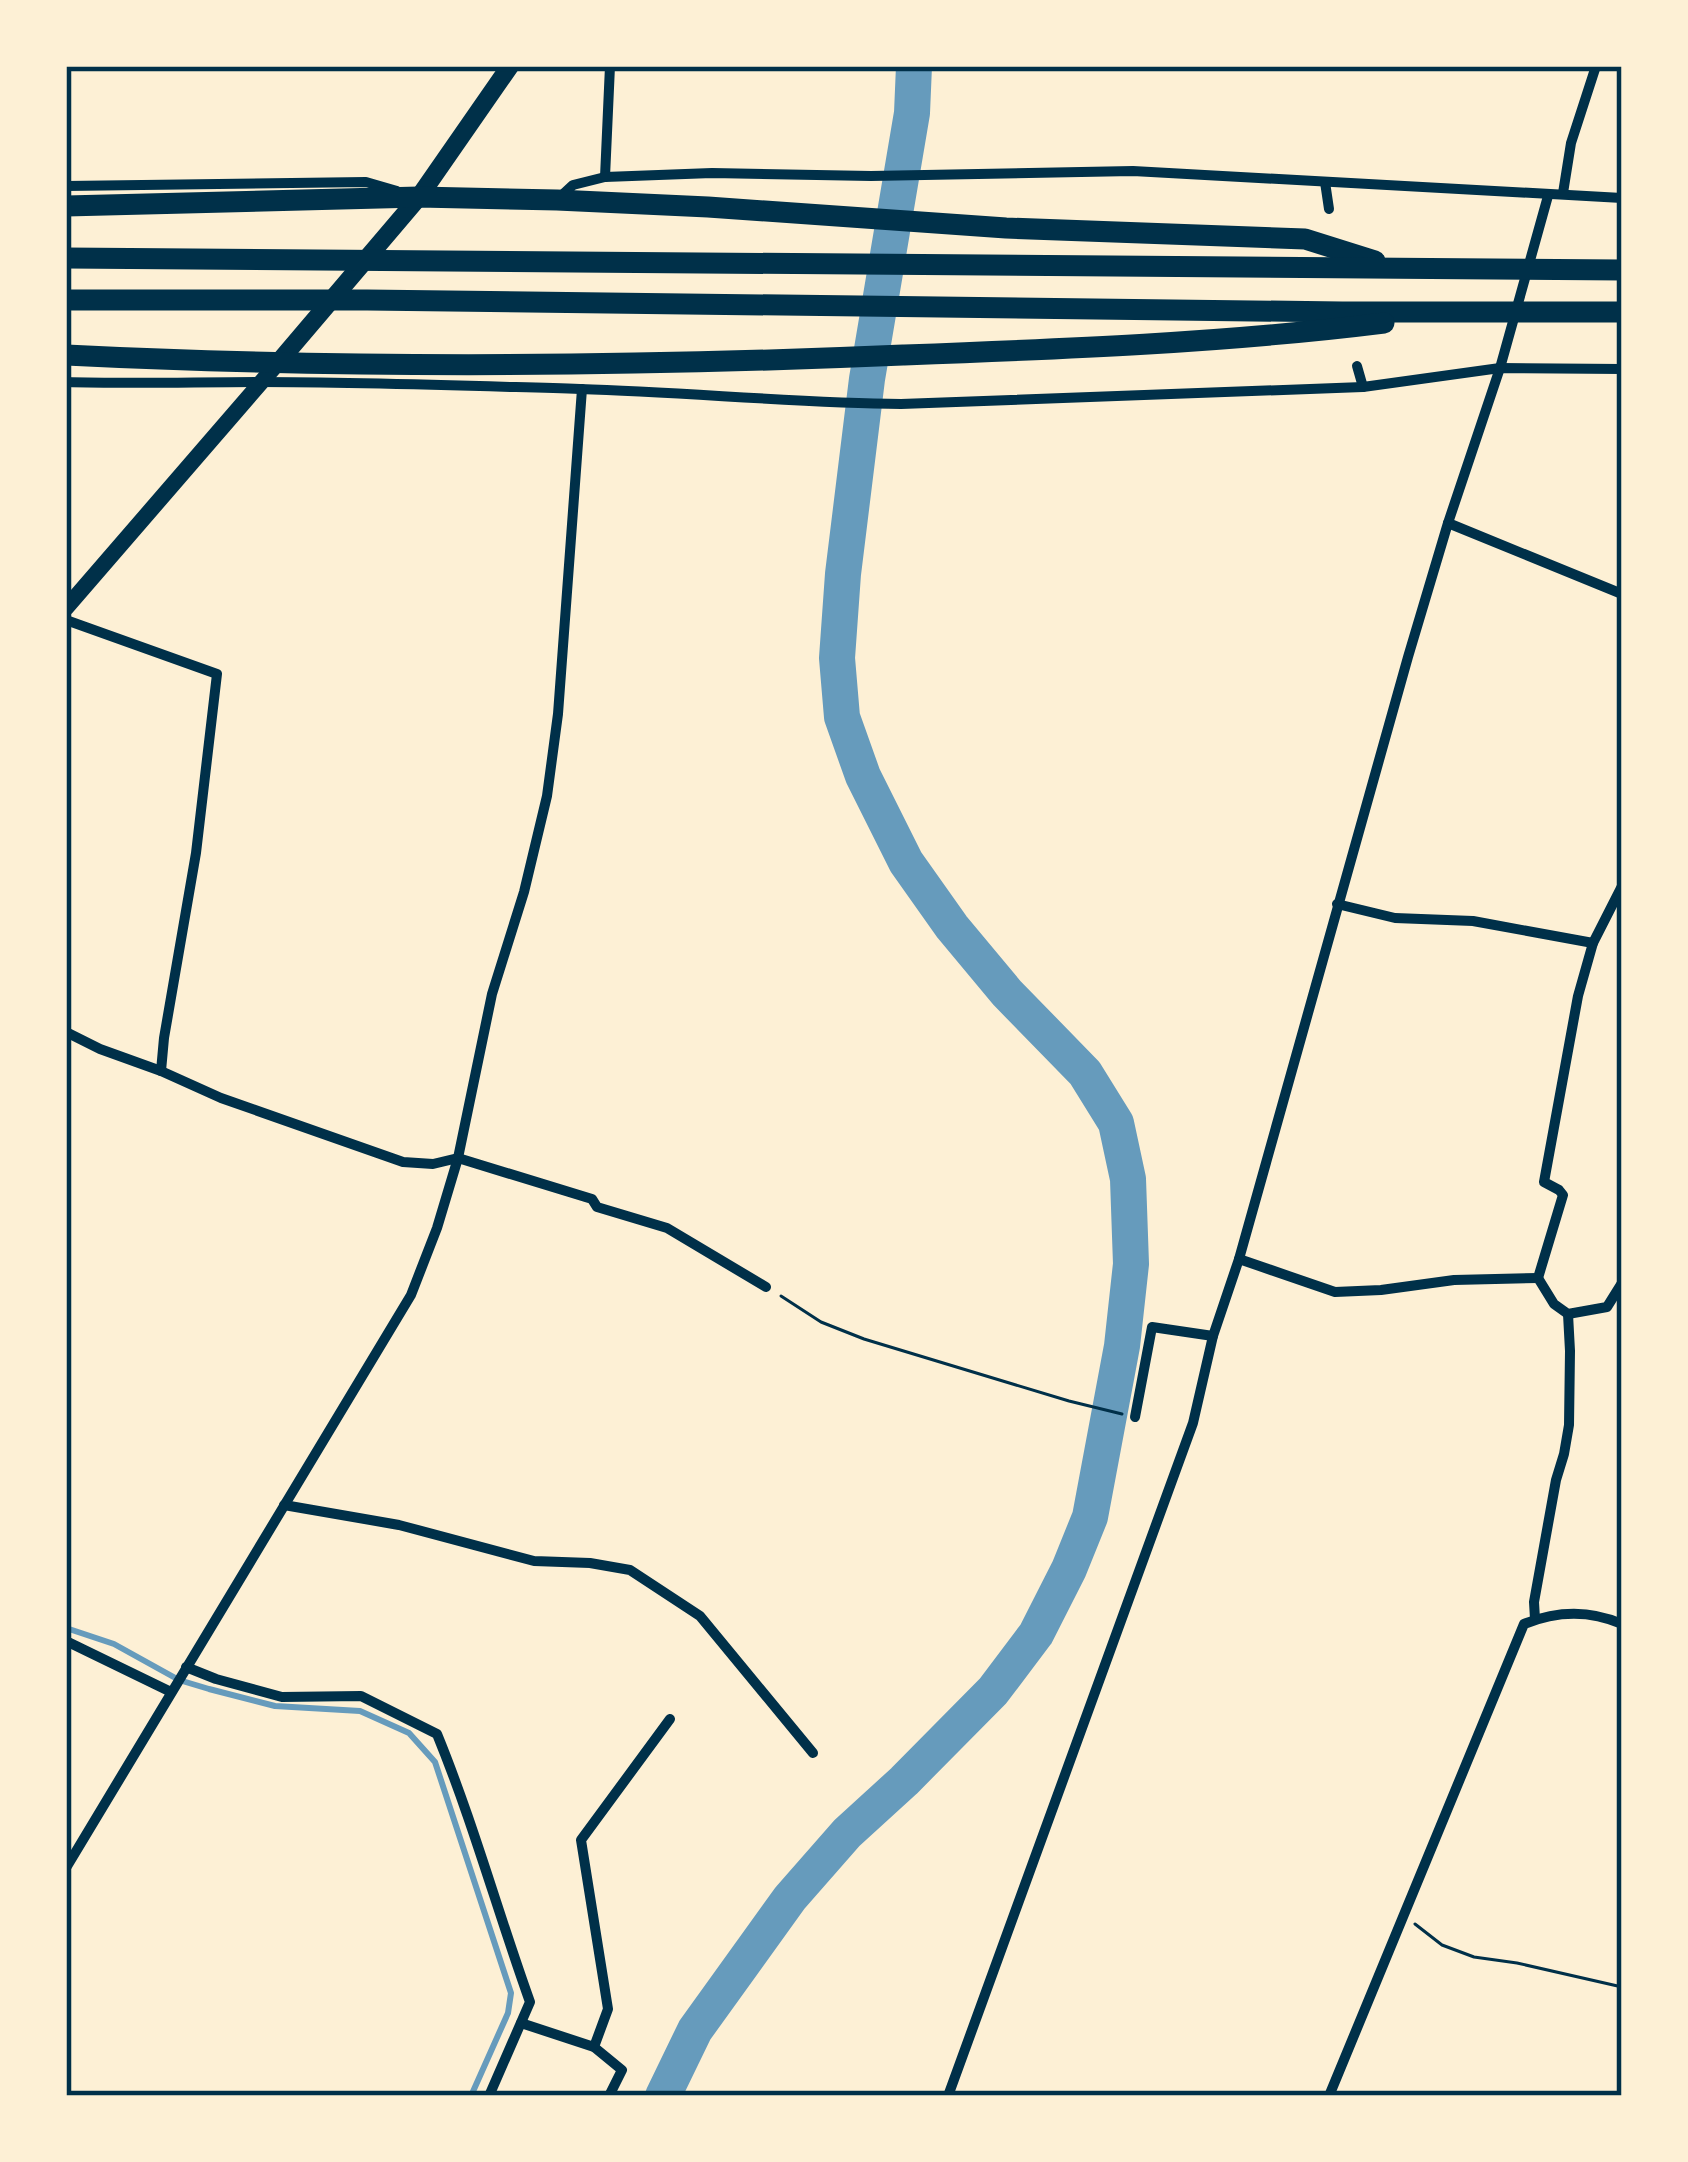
<svg xmlns="http://www.w3.org/2000/svg" width="1688" height="2162" font-family="Rubik,sans-serif">
<style>
.lines{fill:none;stroke-linecap:round;stroke-linejoin:round}
.stream{stroke:#669bbc;stroke-width:6}
.river{stroke:#669bbc;stroke-width:36}
.path{stroke:#003049;stroke-width:3}
.minor{stroke:#003049;stroke-width:10}
.secondary{stroke:#003049;stroke-width:16}
.trunk{stroke:#003049;stroke-width:18}
.motorway{stroke:#003049;stroke-width:21}
.neatline{fill:none;stroke:#003049;stroke-width:4.5}
</style>
<rect width="100%" height="100%" fill="#fdf0d5"/>
<g class="lines">
<polyline class="stream" points="66,1628 114,1644 179,1680 209,1689 275,1706 360,1711 409,1733 435,1762 511,1993 508,2013 471,2096"/>
<polyline class="river" points="663,2096 695,2030 790,1898 847,1833 904,1781 993,1691 1036,1634 1069,1569 1090,1517 1122,1346 1131,1264 1128,1179 1116,1123 1085,1073 1007,993 952,927 906,862 863,776 842,717 837,658 843,574 867,379 912,113 914,66"/>
<g class="path">
<polyline points="781,1296 821,1322 864,1339 1069,1401 1122,1414"/>
<polyline points="1415,1924 1442,1945 1474,1957 1517,1963 1622,1987"/>
</g>
<g class="minor">
<polyline points="605,177 610,66"/>
<polyline points="1325,182 1329,209"/>
<polyline points="66,186 366,182 397,191"/>
<polyline points="1563,193 1571,143 1596,66"/>
<polyline points="559,198 573,185 605,177 712,173 871,176 1133,171 1622,198"/>
<polyline points="1357,366 1363,387"/>
<path d="M66 382C130 384 194 382 259 382 366 382 473 386 580 389 687 392 794 403 901 404L1363 387 1500 368 1622 369"/>
<polyline points="1448,523 1622,594"/>
<polyline points="66,620 217,674 196,853 164,1038 161,1071"/>
<polyline points="1337,904 1395,918 1473,921 1593,943"/>
<polyline points="66,1032 100,1049 161,1071 221,1098 403,1162 433,1164 458,1158 592,1199 597,1207 667,1228 766,1287"/>
<polyline points="1239,1259 1335,1292 1381,1290 1454,1280 1538,1278"/>
<polyline points="1538,1278 1563,1195 1559,1190 1544,1182 1578,996 1593,943 1622,886"/>
<polyline points="1538,1278 1554,1304 1568,1314 1607,1307 1622,1283"/>
<polyline points="1135,1417 1152,1327 1213,1336"/>
<polyline points="284,1505 399,1525 534,1561 590,1563 630,1570 700,1616 813,1753"/>
<polyline points="1535,1619 1534,1602 1556,1480 1564,1454 1569,1425 1570,1351 1568,1314"/>
<polyline points="66,1641 171,1692"/>
<path d="M186 1667 216 1679 282 1697 361 1696 437 1734C473 1822 498 1913 530 2002L489 2096"/>
<polyline points="66,1868 411,1295 437,1228 458,1158 492,994 524,892 547,796 558,714 582,389"/>
<polyline points="521,2023 594,2047 622,2070 609,2096"/>
<polyline points="594,2047 608,2009 581,1840 670,1719"/>
<polyline points="948,2096 1193,1423 1213,1336 1239,1259 1408,657 1448,523 1500,368 1548,196"/>
<path d="M1329 2096 1524 1624C1556 1611 1590 1610 1622 1624"/>
</g>
<polyline class="secondary" points="66,608 277,364"/>
<polyline class="trunk" points="277,364 419,197 510,66"/>
<g class="motorway">
<polyline points="66,206 419,197 557,200 708,207 1006,228 1305,239 1375,261"/>
<polyline points="66,258 1622,270"/>
<polyline points="66,300 367,300 1342,312 1622,312"/>
<path d="M66 355C345 369 624 367 903 355 1063 349 1224 343 1384 323"/>
</g>
</g>
<rect width="1688" height="2162" fill="none" stroke="#fdf0d5" stroke-width="138"/>
<rect x="69" y="69" width="1550" height="2024" class="neatline"/>
</svg>
